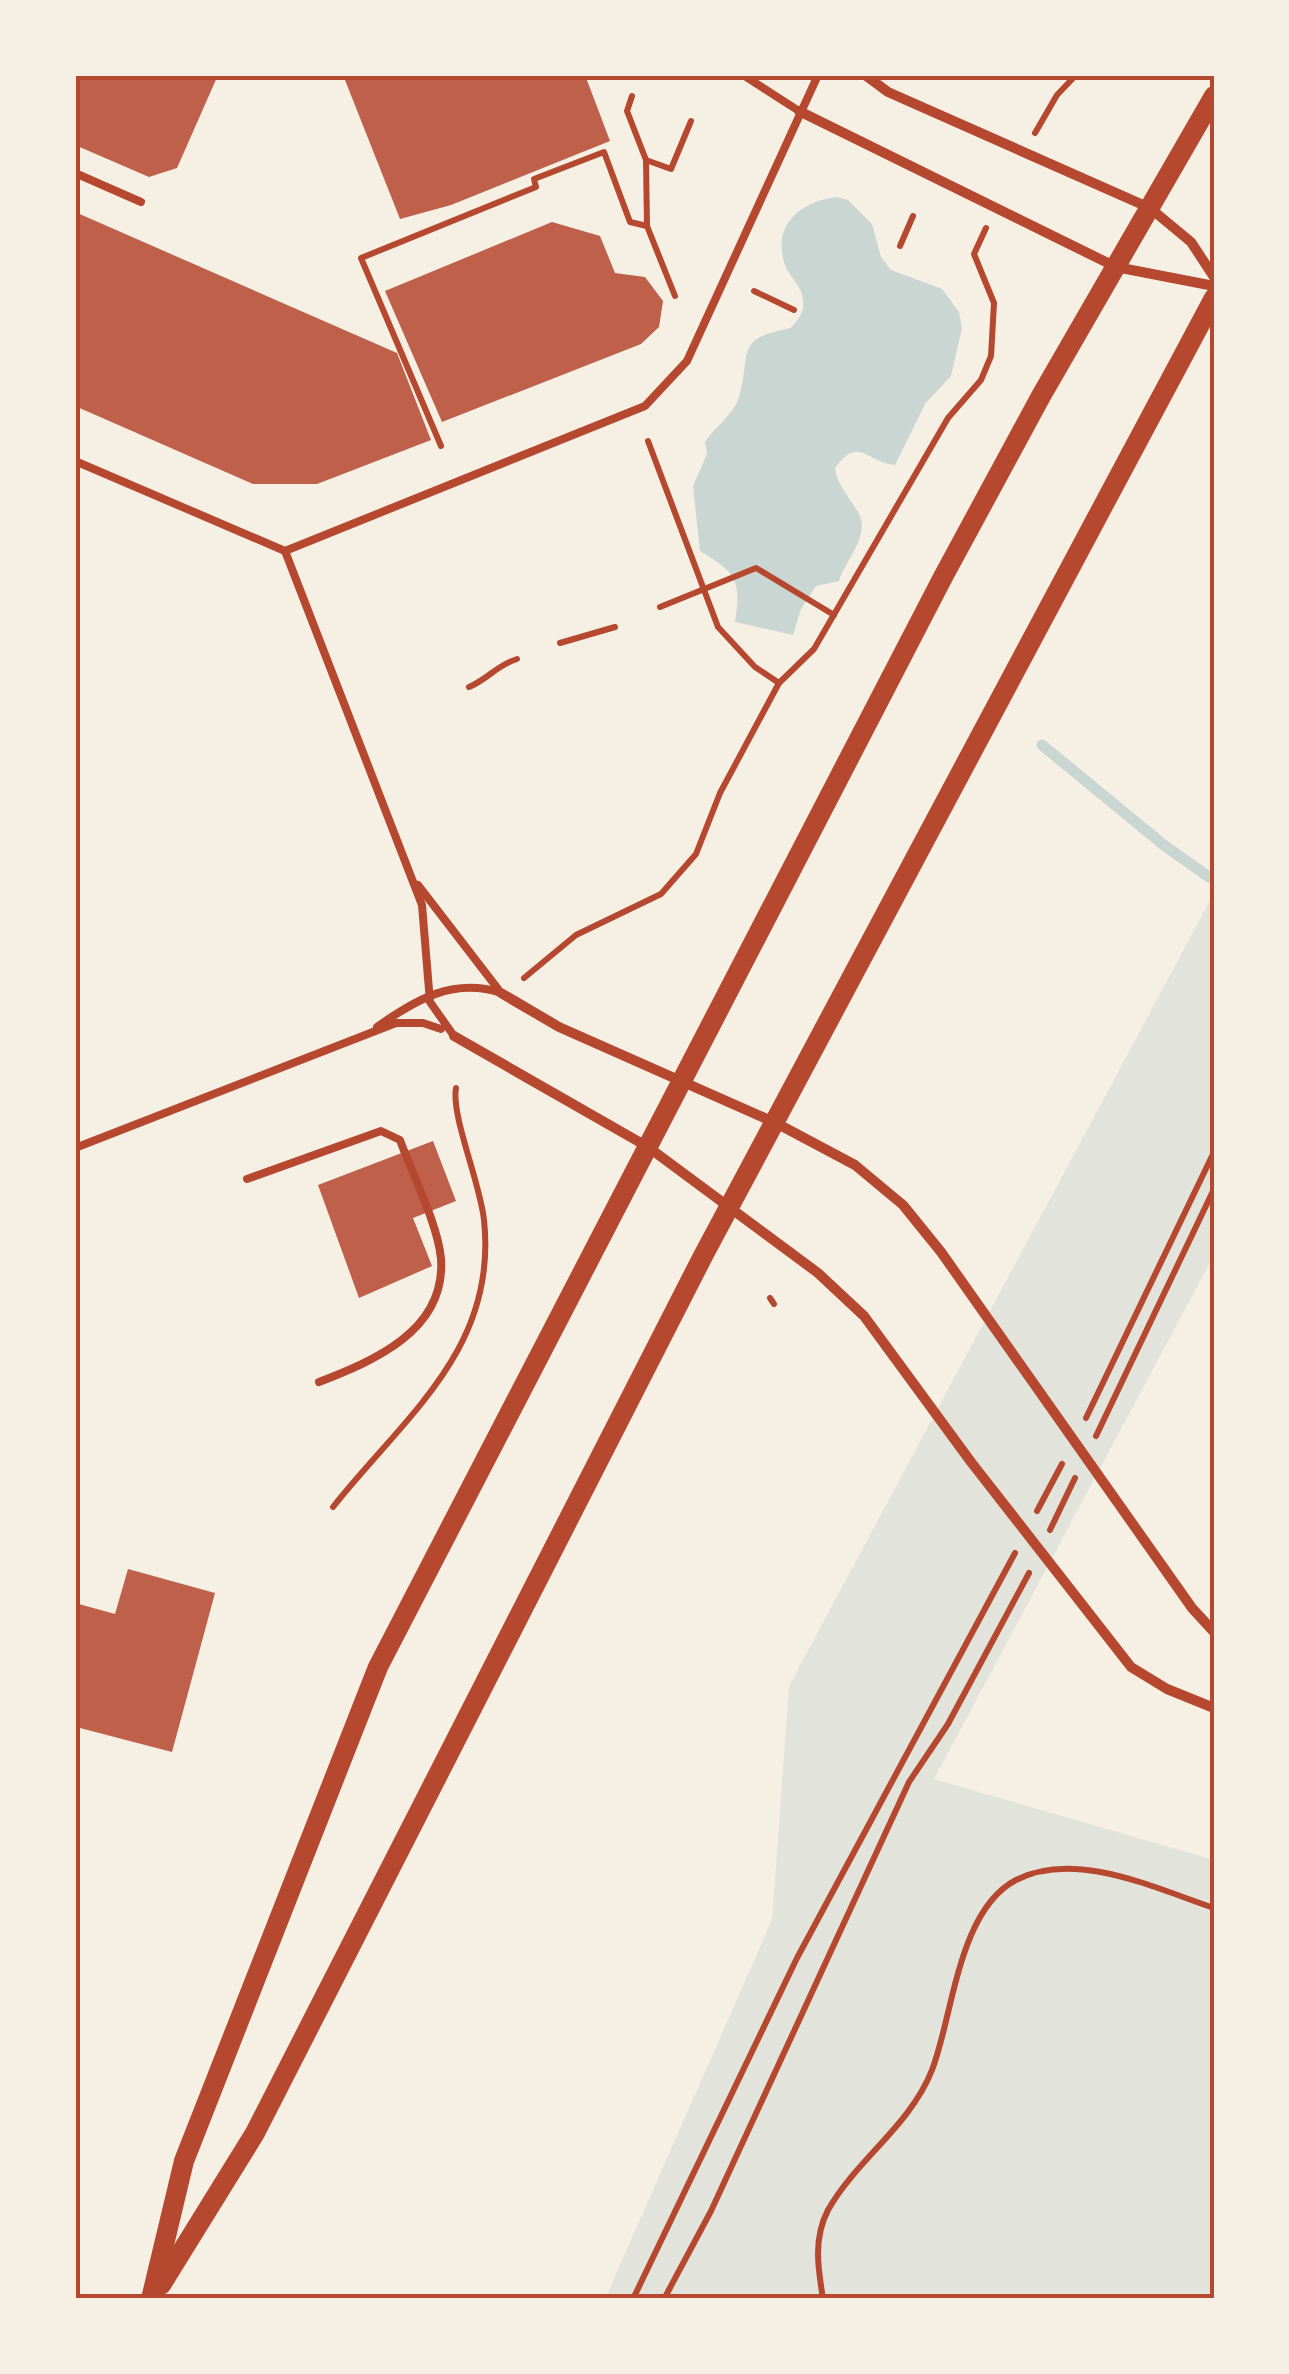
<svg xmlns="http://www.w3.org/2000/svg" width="1289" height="2374" font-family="Poppins,sans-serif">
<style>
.green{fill:#e2e4dc}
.water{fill:#c9d6d2}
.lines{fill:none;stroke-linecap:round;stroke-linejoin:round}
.stream{stroke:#c9d6d2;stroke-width:11}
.building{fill:#bf614a}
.path{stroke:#b5482f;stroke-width:6}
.service{stroke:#b5482f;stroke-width:8}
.minor{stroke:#b5482f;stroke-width:10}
.secondary{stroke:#b5482f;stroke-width:20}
.neatline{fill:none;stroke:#b5482f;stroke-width:4}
</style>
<rect width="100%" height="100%" fill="#f6efe4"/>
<polygon class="green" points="1214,893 1214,1255 934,1779 1214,1860 1214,2299 605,2299 772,1920 789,1686"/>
<path class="water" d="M837 197 848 200 872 224 881 257 891 270 942 289 959 312 962 328 951 376 925 404 895 465C866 462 859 435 835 468 838 493 863 508 862 527 860 547 845 563 839 581L816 586 801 609 793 635 735 622C742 580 735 572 700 551L693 486 707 454 705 442C715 427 734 414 739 397 752 354 732 339 791 328 798 320 805 311 803 300 802 286 790 278 785 265 771 225 801 201 837 197Z"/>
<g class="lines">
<polyline class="stream" points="1042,745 1165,846 1209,877"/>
</g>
<g class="building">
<polygon points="75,75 218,75 177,168 149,177 75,145"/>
<polygon points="343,75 585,75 610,141 451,205 400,219"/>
<polygon points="75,212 397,353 431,440 317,484 253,484 75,406"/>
<polygon points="552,222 600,236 615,273 645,277 663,301 659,327 641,344 442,422 385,291"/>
<polygon points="433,1141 456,1201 413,1218 432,1266 359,1298 318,1185"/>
<polygon points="128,1569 215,1593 172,1752 80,1728 75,1741 75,1603 115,1614"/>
</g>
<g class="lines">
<g class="path">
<polyline points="632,96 627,111 646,160 671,169 691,121"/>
<polyline points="1035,133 1057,95 1076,75"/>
<polyline points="646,160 647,226"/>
<polyline points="900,246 913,216"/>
<polyline points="754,291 794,310"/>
<polyline points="648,441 718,627 755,667 779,683"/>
<polyline points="441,446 361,258 536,187 534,179 604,152 630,222 647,226 675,296"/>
<polyline points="660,607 756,568 834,615"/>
<polyline points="560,643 615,627"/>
<path d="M469 687C488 679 497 665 517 659"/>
<polyline points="524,978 576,935 661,894 696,854 720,793 779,683 814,649 948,418 981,380 991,356 994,303 974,254 986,228"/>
<polyline points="770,1298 774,1304"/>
<polyline points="1086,1418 1214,1152"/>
<polyline points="1096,1436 1214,1189"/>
<path d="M333 1507C404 1417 498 1349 484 1220 480 1182 451 1116 456 1088"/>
<polyline points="1037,1511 1062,1464"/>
<polyline points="1050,1530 1075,1478"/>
<polyline points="633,2299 797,1958 1015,1553"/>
<polyline points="664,2299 711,2211 909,1782 948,1724 1029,1573"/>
<path d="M823 2299C818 2268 813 2239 828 2210 856 2160 910 2126 932 2070 953 2016 958 1910 1016 1880 1075 1849 1157 1889 1214 1908"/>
</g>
<g class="service">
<polyline points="743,75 799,111"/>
<polyline points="75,173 141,202"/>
<polyline points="75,461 285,551 422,905 430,1002 454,1036"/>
<polyline points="285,551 645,406 687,361 818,75"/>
<polyline points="418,885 498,989"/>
<path d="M377 1027C415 1000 454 977 501 993"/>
<polyline points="75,1148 396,1023 423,1023 441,1029"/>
<path d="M247 1179 381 1131 400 1140C412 1174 438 1224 441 1259 446 1331 373 1361 319 1382"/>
</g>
<g class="minor">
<polyline points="865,75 888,92 1150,208 1191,242 1214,277"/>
<polyline points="799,111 1116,267 1214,286"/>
<polyline points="501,993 559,1027 776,1123 855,1165 903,1205 941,1252 1192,1608 1214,1632"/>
<polyline points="454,1036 648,1147 818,1273 864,1316 971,1462 1131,1667 1167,1689 1214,1708"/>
</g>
<g class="secondary">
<polyline points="161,2285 255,2133 703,1256 1214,298"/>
<polyline points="151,2299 184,2161 378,1667 943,577 1041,396 1214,96"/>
</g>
</g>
<rect width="1289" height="2374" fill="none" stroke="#f6efe4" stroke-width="155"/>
<rect x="78" y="78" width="1134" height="2218" class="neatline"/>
</svg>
